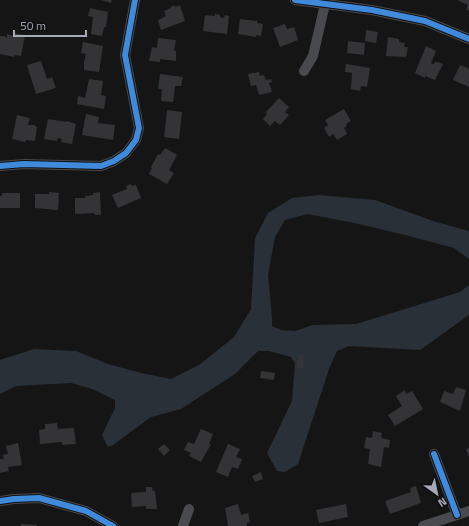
<svg xmlns="http://www.w3.org/2000/svg" width="469" height="526" font-family="'Titillium Web',sans-serif">
<style>
.water{fill:#2a3038}
.building{fill:#343436}
.lines{fill:none;stroke-linecap:round;stroke-linejoin:round}
.minor{stroke:#494a4d;stroke-width:10}
.cycleway-casing{stroke:#0f0f11;stroke-width:8}
.cycleway{stroke:#408adc;stroke-width:6}
</style>
<rect width="100%" height="100%" fill="#151515"/>
<polygon class="water" points="319,195 375,200 436,222 469,231 469,259 454,248 405,235 359,224 308,214 285,220 275,237 268,275 272,318 272,326 281,330 295,331 313,325 356,324 460,292 469,285 469,315 420,350 349,346 337,351 329,369 298,464 285,472 277,471 267,453 292,401 295,363 291,357 269,351 258,351 235,374 181,409 151,417 113,445 108,447 102,435 115,408 115,400 92,389 71,383 16,386 0,394 0,360 34,349 76,351 108,364 141,373 171,379 199,365 234,337 251,309 255,238 268,213 292,198"/>
<g class="building">
<polygon points="101,0 112,0 111,3"/>
<polygon points="457,0 469,0 469,11 466,9 468,5"/>
<polygon points="175,5 175,7 180,5 185,21 161,30 158,20 166,16 164,11 171,8 170,7"/>
<polygon points="90,8 108,12 106,27 104,27 102,36 91,34 93,17 88,16"/>
<polygon points="215,14 220,15 220,17 224,18 225,15 229,16 227,34 203,31 205,15 215,16"/>
<polygon points="240,19 257,21 257,23 263,24 261,36 256,35 256,37 238,34"/>
<polygon points="285,24 287,29 294,27 298,40 280,47 273,28"/>
<polygon points="366,30 378,32 376,43 365,41"/>
<polygon points="14,33 25,35 21,56 15,55 14,57 0,54 0,36 4,36 7,38 7,34 14,36"/>
<polygon points="388,37 399,39 399,42 405,43 404,47 408,47 406,57 386,56"/>
<polygon points="158,38 176,40 174,50 176,51 176,61 160,59 160,62 149,61 152,47 157,48"/>
<polygon points="348,41 365,43 364,55 347,53"/>
<polygon points="83,42 103,46 99,72 84,70 84,62 86,54 81,53"/>
<polygon points="426,46 436,51 431,63 434,64 435,62 437,62 443,64 435,80 425,76 425,78 415,73"/>
<polygon points="41,61 47,79 52,77 56,88 36,94 27,65"/>
<polygon points="346,64 370,68 367,87 361,86 360,91 351,89 352,73 345,72"/>
<polygon points="460,65 469,69 469,87 453,80"/>
<polygon points="259,72 260,76 264,75 266,80 271,79 272,82 269,83 272,92 259,95 256,85 251,86 248,74"/>
<polygon points="160,74 183,77 181,86 175,86 173,102 161,101 162,89 158,89"/>
<polygon points="89,79 103,81 101,95 106,96 104,109 77,104 78,96 85,98"/>
<polygon points="279,98 289,107 285,112 289,115 280,125 275,121 270,126 263,119 267,114 266,112"/>
<polygon points="344,109 351,121 346,124 347,126 344,128 347,134 337,140 333,134 329,137 324,128 328,125 325,120"/>
<polygon points="167,110 182,112 179,139 164,137"/>
<polygon points="86,114 99,117 98,123 115,125 113,140 82,135"/>
<polygon points="17,115 30,118 28,125 34,125 37,127 35,141 26,140 25,142 12,139"/>
<polygon points="48,119 66,122 67,121 76,124 72,144 61,142 62,139 58,138 57,141 44,139"/>
<polygon points="165,148 177,155 169,170 174,173 167,184 149,174 152,168 151,167 158,154 160,155"/>
<polygon points="131,184 132,186 136,185 141,198 118,208 112,195 127,189 126,186"/>
<polygon points="49,192 59,193 58,210 35,208 35,194 49,194"/>
<polygon points="100,192 101,215 95,215 94,213 75,214 75,198 85,198 85,196 93,195 93,193"/>
<polygon points="2,193 20,193 20,208 0,208 0,196 2,196"/>
<polygon points="298,355 304,355 303,368 297,368"/>
<polygon points="261,371 275,373 274,380 260,378"/>
<polygon points="456,387 466,390 460,411 440,402 444,391 453,394"/>
<polygon points="405,390 406,394 412,391 423,409 395,426 388,415 402,406 396,396"/>
<polygon points="57,423 58,429 74,428 76,444 62,445 62,442 40,444 39,430 45,429 45,424"/>
<polygon points="201,429 213,434 209,444 211,444 201,462 189,456 191,453 184,450 188,442 194,444"/>
<polygon points="373,431 382,433 381,438 390,440 389,448 384,447 381,467 368,464 370,449 364,448 366,437 372,438"/>
<polygon points="18,443 22,465 8,467 9,471 0,473 0,459 4,459 3,455 8,454 6,446"/>
<polygon points="164,444 170,450 164,456 158,449"/>
<polygon points="228,444 240,449 236,457 242,459 238,469 232,467 228,477 216,472"/>
<polygon points="469,448 469,457 466,449"/>
<polygon points="261,472 263,479 255,482 252,476"/>
<polygon points="416,486 421,503 390,514 385,501 411,492 410,488"/>
<polygon points="146,487 152,487 153,491 155,491 157,509 146,509 146,506 132,507 131,493 146,492"/>
<polygon points="238,504 241,515 248,513 250,522 247,523 247,526 228,526 225,508"/>
<polygon points="346,504 348,517 319,523 316,510"/>
<polygon points="21,524 37,525 37,526 21,526"/>
</g>
<g class="lines">
<g class="minor">
<polyline points="295,0 372,10 425,21 469,39"/>
<polyline points="304,71 313,56 325,4"/>
<polyline points="0,166 24,164 101,166 114,161 126,153 136,140 139,128 125,55 135,0"/>
<polyline points="434,454 457,515"/>
<polyline points="0,501 14,499 39,498 86,511 113,526"/>
<polyline points="183,526 189,509"/>
<polyline points="423,526 469,511"/>
</g>
<defs>
<g id="cycleway">
<polyline points="295,0 372,10 425,21 469,39"/>
<polyline points="0,166 24,164 101,166 114,161 126,153 136,140 139,128 125,55 135,0"/>
<polyline points="434,454 457,515"/>
<polyline points="0,501 14,499 39,498 86,511 113,526"/>
</g>
</defs>
<use href="#cycleway" class="cycleway-casing"/>
<use href="#cycleway" class="cycleway"/>
</g>
<g transform="translate(437 494) rotate(147)" stroke="#0f0f11" stroke-width="3" paint-order="stroke">
<path d="M0-3L7 15L0 10L-7 15Z" fill="#a6a9b6"/>
<text y="-6" font-size="11" font-weight="bold" text-anchor="middle" fill="#a6a9b6">N</text>
</g>
<path d="M14 30v6h72v-6" fill="none" stroke="#a6a9b6" stroke-width="2"/>
<text x="20" y="30" font-size="12" fill="#a6a9b6" stroke="#0f0f11" stroke-width="3" paint-order="stroke">50 m</text>
</svg>
